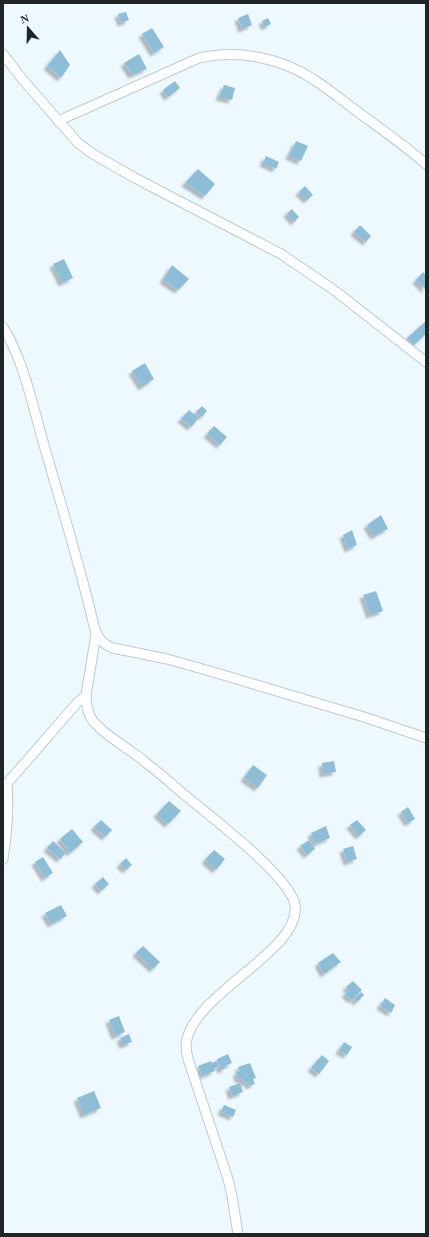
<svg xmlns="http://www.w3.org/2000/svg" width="429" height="1237" font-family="'Times New Roman',serif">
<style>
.building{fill:#8ebed7;filter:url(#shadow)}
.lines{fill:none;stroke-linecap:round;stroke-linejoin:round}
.minor-casing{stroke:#bccad2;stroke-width:11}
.minor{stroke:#fff;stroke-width:9}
</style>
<defs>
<filter id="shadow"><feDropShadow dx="-3.5" dy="3.5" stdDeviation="1" flood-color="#0004"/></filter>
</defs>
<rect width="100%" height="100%" fill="#edf9ff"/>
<g class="building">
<polygon points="126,12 129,20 121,23 118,14"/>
<polygon points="248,14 252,25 242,29 238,18"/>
<polygon points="268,18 271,24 265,27 262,21"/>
<polygon points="152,28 164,47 154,53 142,34"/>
<polygon points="60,50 70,65 61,78 47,66"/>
<polygon points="139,54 147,69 132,75 124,63"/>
<polygon points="175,81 180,88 168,97 163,90"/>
<polygon points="224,85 235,88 232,100 219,97"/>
<polygon points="296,141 308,146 301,161 289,156"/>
<polygon points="266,156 279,162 276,169 263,163"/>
<polygon points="198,169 215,184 205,196 185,183"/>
<polygon points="305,186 313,195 307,200 299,192"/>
<polygon points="292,209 299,217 294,222 287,213"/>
<polygon points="360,225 371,236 366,242 354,232"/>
<polygon points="64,259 73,278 62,283 53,264"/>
<polygon points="172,265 189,279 178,290 163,280"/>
<polygon points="423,272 426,275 426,290 416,280"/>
<polygon points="426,321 426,334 414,345 407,338"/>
<polygon points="145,363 154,379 142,387 132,371"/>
<polygon points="202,406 207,411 202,417 196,412"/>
<polygon points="189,410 199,418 191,427 181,419"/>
<polygon points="214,426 227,437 220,445 207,434"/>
<polygon points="381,515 388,529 374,536 367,525"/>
<polygon points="352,530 357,545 348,549 343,535"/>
<polygon points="376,591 383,611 370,615 363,595"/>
<polygon points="334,761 336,772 323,774 322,763"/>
<polygon points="253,765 267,775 258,788 244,778"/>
<polygon points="169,801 181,811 168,824 157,814"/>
<polygon points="408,807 415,819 408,823 401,812"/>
<polygon points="101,820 112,830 105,837 94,827"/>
<polygon points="357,820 366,830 359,836 350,825"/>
<polygon points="326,826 330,838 315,844 311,833"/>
<polygon points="72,829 83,842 70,853 60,839"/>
<polygon points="309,840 315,849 307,855 300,846"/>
<polygon points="53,841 66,853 60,859 47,848"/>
<polygon points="353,846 357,859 347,862 343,849"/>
<polygon points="214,850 225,859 216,870 205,860"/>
<polygon points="43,857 53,873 45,878 35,862"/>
<polygon points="126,858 132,865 126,870 120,864"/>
<polygon points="103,877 109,884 101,891 95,884"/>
<polygon points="61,905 67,916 51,924 45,913"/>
<polygon points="143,946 160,962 153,969 136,953"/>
<polygon points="333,953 341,962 324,974 318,963"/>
<polygon points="353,981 362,990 352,1000 345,994 349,990 346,987"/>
<polygon points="361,992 364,995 357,1002 354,999"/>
<polygon points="385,998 395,1005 391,1013 380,1006"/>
<polygon points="119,1016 125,1032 115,1036 109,1020"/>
<polygon points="129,1034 132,1042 123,1045 120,1038"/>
<polygon points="344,1042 352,1047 347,1055 339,1051"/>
<polygon points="228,1054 232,1063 225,1066 226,1068 221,1070 217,1059"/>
<polygon points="322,1055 329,1061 319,1074 311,1068"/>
<polygon points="211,1061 212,1063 217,1061 219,1066 214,1068 215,1071 202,1076 198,1066"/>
<polygon points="250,1063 256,1078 253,1079 255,1084 249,1086 248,1082 244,1083 242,1079 239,1080 236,1072 240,1071 238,1067"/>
<polygon points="240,1083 243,1092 232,1096 229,1087"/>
<polygon points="94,1091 101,1108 84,1115 77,1098"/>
<polygon points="224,1105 236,1110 233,1117 221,1112"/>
</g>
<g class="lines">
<defs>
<g id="minor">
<polyline points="3,54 23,80 78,143 93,154 135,178 281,254 334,290 426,362"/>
<path d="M58 121 199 58C239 49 282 58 316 81 330 90 344 102 358 112 381 129 404 145 426 164"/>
<path d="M3 327C24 361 33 407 44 445 61 505 80 565 94 626 97 637 102 644 113 648L167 659 213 672 364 717 426 738"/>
<path d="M96 634 86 695C86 705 87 713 93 721 105 736 130 749 145 762 161 774 176 788 192 801 215 820 291 878 295 905 302 951 191 994 186 1044 186 1050 187 1056 189 1062L228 1179 232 1196 238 1234"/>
<polyline points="3,788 77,703 86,695"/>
<path d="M3 859C7 834 9 810 7 785"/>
</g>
</defs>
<use href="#minor" class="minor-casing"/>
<use href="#minor" class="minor"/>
</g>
<rect width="429" height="1237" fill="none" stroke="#1f2427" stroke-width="8"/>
<g transform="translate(28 28) rotate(340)" stroke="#edf9ff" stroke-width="3" paint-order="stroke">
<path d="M0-3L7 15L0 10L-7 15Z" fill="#1f2427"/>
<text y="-6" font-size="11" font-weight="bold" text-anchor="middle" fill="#1f2427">N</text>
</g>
</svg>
